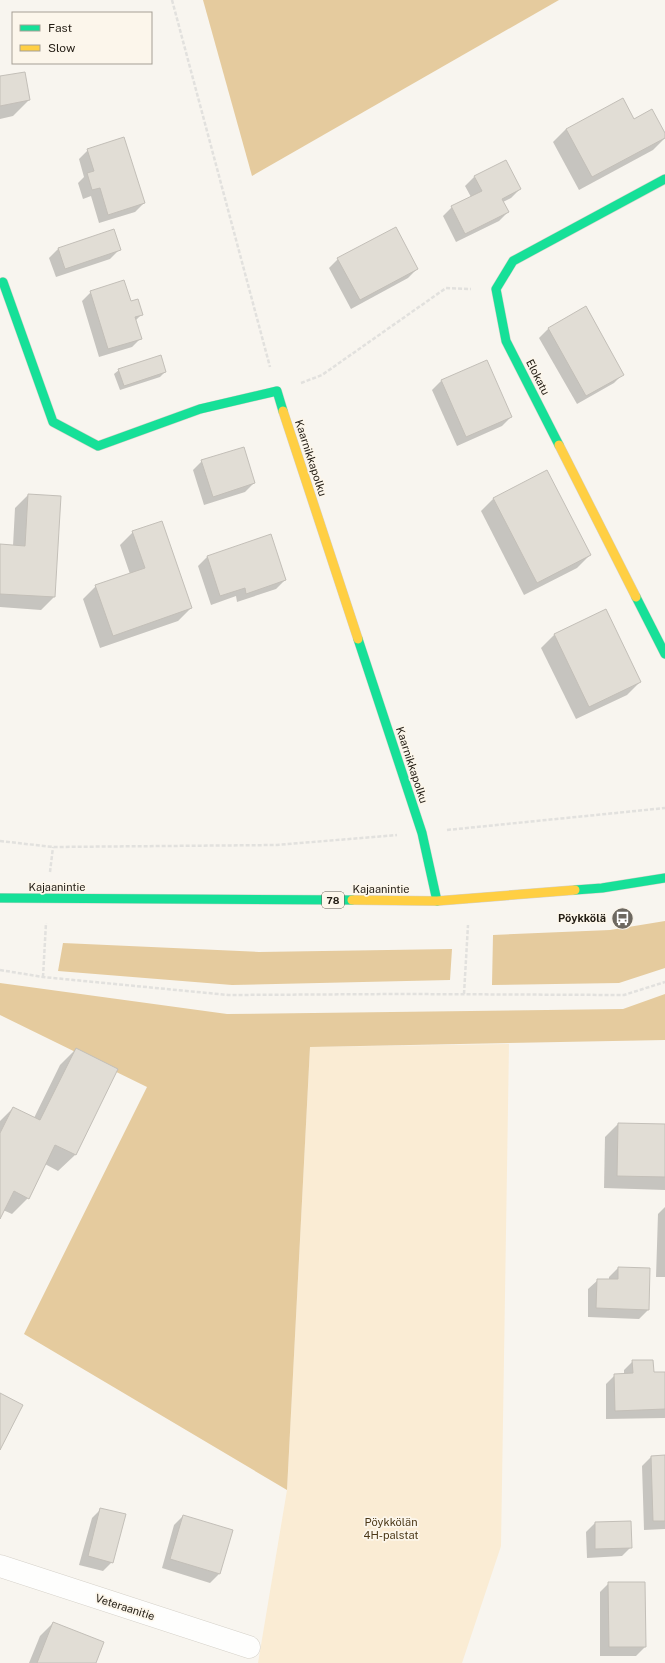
<svg xmlns="http://www.w3.org/2000/svg" width="665" height="1663" font-family="'Public Sans',sans-serif">
<style>
.green{fill:#faecd4}
.forest{fill:#e5cb9e}
.shadow{fill:#0003}
.building{fill:#e1ddd5;stroke:#c3bfb8}
.lines{fill:none;stroke-linecap:round;stroke-linejoin:round}
.street-casing{stroke:#d5d1c9;stroke-width:23}
.fast-casing{stroke:#d5d1c9;stroke-width:10}
.slow-casing{stroke:#d5d1c9;stroke-width:10}
.path{stroke:#e2e1de;stroke-width:2.5;stroke-dasharray:4 2;stroke-linecap:butt}
.street{stroke:#fefefd;stroke-width:22}
.fast{stroke:#16e098;stroke-width:9}
.slow{stroke:#ffcf43;stroke-width:9}
.labels{text-anchor:middle;stroke-width:3.5;stroke-linejoin:round;paint-order:stroke}
.shield{fill:#fcf6eb;stroke:#635d54;stroke-width:1}
.shield-label{font-size:10px;font-weight:bold;fill:#221c13}
.street-label{font-size:11px;fill:#221c13;stroke:#fcf6eb}
.poi-label{font-size:11px;font-weight:bold;fill:#221c13;stroke:#fcf6eb;text-anchor:end}
.park-label{font-size:11px;fill:#4b3817;stroke:#fcf6eb}
</style>
<rect width="100%" height="100%" fill="#f8f5ef"/>
<polygon class="green" points="509,1044 501,1546 462,1663 258,1663 287,1490 310,1047"/>
<g class="forest">
<polygon points="203,0 559,0 252,176"/>
<polygon points="665,921 665,968 619,983 492,985 493,935 610,930"/>
<polygon points="63,943 259,952 452,949 450,980 232,985 58,971"/>
<polygon points="0,983 227,1014 623,1009 665,994 665,1040 310,1047 287,1490 24,1334 147,1087 0,1015"/>
</g>
<g class="shadow">
<polygon points="0,77 29,100 13,116 0,119"/>
<polygon points="634,120 665,135 665,138 653,150 579,190 553,142 566,129"/>
<polygon points="88,150 144,203 135,212 99,223 91,196 83,199 78,183 84,177 79,159"/>
<polygon points="474,177 520,189 511,198 503,202 508,212 499,221 456,242 443,216 452,207 471,197 465,186"/>
<polygon points="58,249 119,250 110,259 56,277 49,258"/>
<polygon points="338,259 417,269 408,278 351,309 329,268"/>
<polygon points="91,292 130,302 142,314 135,321 141,338 132,347 99,357 82,301"/>
<polygon points="585,308 623,374 614,383 577,404 539,338 548,329"/>
<polygon points="486,362 511,417 502,426 457,446 432,390 441,381"/>
<polygon points="119,370 165,372 160,377 120,390 114,374"/>
<polygon points="202,461 254,483 245,492 204,505 193,470"/>
<polygon points="28,495 54,597 41,610 0,607 0,545 13,546 15,508"/>
<polygon points="494,498 590,555 577,568 524,595 481,511"/>
<polygon points="133,532 191,608 178,621 100,648 83,599 96,586 130,574 120,545"/>
<polygon points="270,535 285,580 276,589 237,602 236,596 211,605 198,566 207,557"/>
<polygon points="605,610 640,682 627,695 576,719 541,648 554,635"/>
<polygon points="76,1049 117,1069 75,1155 58,1171 45,1164 28,1198 12,1214 3,1210 0,1217 0,1121 13,1108 34,1118 60,1065"/>
<polygon points="618,1124 665,1125 665,1190 604,1188 605,1137"/>
<polygon points="665,1207 665,1277 656,1277 658,1214"/>
<polygon points="618,1268 648,1310 639,1319 588,1317 588,1289 598,1280 609,1280 609,1277"/>
<polygon points="633,1361 653,1373 665,1373 665,1418 606,1419 606,1384 615,1375 624,1374 624,1370"/>
<polygon points="665,1456 665,1529 644,1530 642,1466 651,1457"/>
<polygon points="101,1509 112,1562 103,1571 79,1565 92,1518"/>
<polygon points="183,1516 219,1574 210,1583 162,1568 174,1525"/>
<polygon points="630,1522 631,1547 622,1556 587,1558 586,1532 595,1523"/>
<polygon points="609,1583 645,1647 636,1656 600,1656 600,1592"/>
<polygon points="53,1623 94,1663 29,1663 40,1636"/>
</g>
<g class="building">
<polygon points="25,72 30,100 0,106 0,76"/>
<polygon points="623,98 634,119 652,109 665,133 665,138 592,177 566,129"/>
<polygon points="124,137 145,203 108,215 100,188 92,190 87,173 94,171 87,149"/>
<polygon points="506,160 521,189 502,199 509,212 465,234 451,206 482,191 474,176"/>
<polygon points="396,227 418,269 360,300 337,258"/>
<polygon points="114,229 121,250 65,269 58,248"/>
<polygon points="124,280 131,301 138,299 143,315 135,317 142,339 108,349 90,291"/>
<polygon points="586,306 624,375 586,396 548,328"/>
<polygon points="161,355 166,372 124,386 118,369"/>
<polygon points="487,360 512,417 466,437 441,380"/>
<polygon points="244,447 255,483 213,497 201,460"/>
<polygon points="547,470 591,555 537,583 493,498"/>
<polygon points="28,494 61,496 55,597 0,594 0,544 25,546"/>
<polygon points="162,521 192,608 113,636 95,585 145,568 132,531"/>
<polygon points="271,534 286,580 246,594 245,588 220,596 207,556"/>
<polygon points="606,609 641,682 589,707 554,634"/>
<polygon points="76,1048 118,1069 76,1155 55,1145 29,1199 14,1191 0,1219 0,1133 13,1107 40,1120"/>
<polygon points="618,1123 665,1124 665,1177 617,1176"/>
<polygon points="618,1267 650,1268 649,1310 596,1308 597,1279 618,1279"/>
<polygon points="632,1360 653,1360 654,1372 665,1372 665,1409 615,1411 614,1374 633,1373"/>
<polygon points="0,1393 23,1405 0,1450"/>
<polygon points="665,1455 665,1521 653,1521 651,1456"/>
<polygon points="100,1508 126,1514 113,1563 88,1556"/>
<polygon points="183,1515 233,1530 220,1574 170,1559"/>
<polygon points="631,1521 632,1548 595,1549 595,1522"/>
<polygon points="608,1582 645,1582 646,1647 609,1647"/>
<polygon points="53,1622 104,1642 96,1663 37,1663"/>
</g>
<g class="lines">
<defs>
<polyline id="street" points="0,1566 249,1647"/>
<g id="fast">
<polyline points="3,282 53,422 98,446 200,409 277,391 283,411"/>
<polyline points="559,445 506,341 496,289 513,261 665,179"/>
<polyline points="636,597 665,654"/>
<polyline points="358,639 422,833 437,901"/>
<polyline points="575,890 602,888 665,878"/>
<polyline points="0,898 352,900"/>
</g>
<g id="slow">
<polyline points="283,411 358,639"/>
<polyline points="559,445 636,597"/>
<polyline points="352,900 437,901 575,890"/>
</g>
</defs>
<use href="#street" class="street-casing"/>
<use href="#fast" class="fast-casing"/>
<use href="#slow" class="slow-casing"/>
<g class="path">
<polyline points="172,0 270,367"/>
<polyline points="301,383 322,375 446,288 471,289"/>
<polyline points="447,830 665,808"/>
<polyline points="0,841 53,847 277,845 397,835"/>
<polyline points="50,872 53,847"/>
<polyline points="0,970 43,977 228,995 401,994 624,995 665,982"/>
<polyline points="43,977 46,923"/>
<polyline points="464,994 468,925"/>
</g>
<use href="#street" class="street"/>
<use href="#fast" class="fast"/>
<use href="#slow" class="slow"/>
</g>
<defs>
<symbol id="bus-disc" viewBox="-11 -11 22 22"><circle r="9.5" fill="#6d6860" stroke="#fcf6eb"/><path d="M-5-6H5V4H4V6H2V4H-2V6H-4V4H-5ZM-3.5-4V0h7V-4ZM-3.5 1.2v1.5H-2V1.2ZM2 1.2v1.5H3.5V1.2Z" fill="#fff"/></symbol>
</defs>
<g fill-rule="evenodd">
<use href="#bus-disc" x="610" y="906" width="25" height="25"/>
</g>
<g class="labels">
<rect class="shield" x="322" y="892" width="22" height="16" rx="3"/>
<g class="shield-label">
<text x="333" y="904">78</text>
</g>
<g class="street-label">
<text transform="translate(538 377) rotate(63)" y="4">Elokatu</text>
<text transform="translate(311 458) rotate(72)" y="4">Kaarnikkapolku</text>
<text transform="translate(412 765) rotate(72)" y="4">Kaarnikkapolku</text>
<text x="57" y="891">Kajaanintie</text>
<text x="381" y="893">Kajaanintie</text>
<text transform="translate(125 1607) rotate(18)" y="4">Veteraanitie</text>
</g>
<g class="poi-label">
<text x="606" y="922">Pöykkölä</text>
</g>
<g class="park-label">
<text x="391" y="1526">Pöykkölän<tspan x="391" dy="13">4H-palstat</tspan></text>
</g>
</g>
<rect x="12" y="12" width="140" height="52" fill="#fcf6eb" stroke="#a59f95"/>
<rect x="20" y="25" width="20" height="6" fill="#16e098" stroke="#a59f95"/>
<text x="48" y="32" font-size="12" fill="#221c13">Fast</text>
<rect x="20" y="45" width="20" height="6" fill="#ffcf43" stroke="#a59f95"/>
<text x="48" y="52" font-size="12" fill="#221c13">Slow</text>
</svg>
